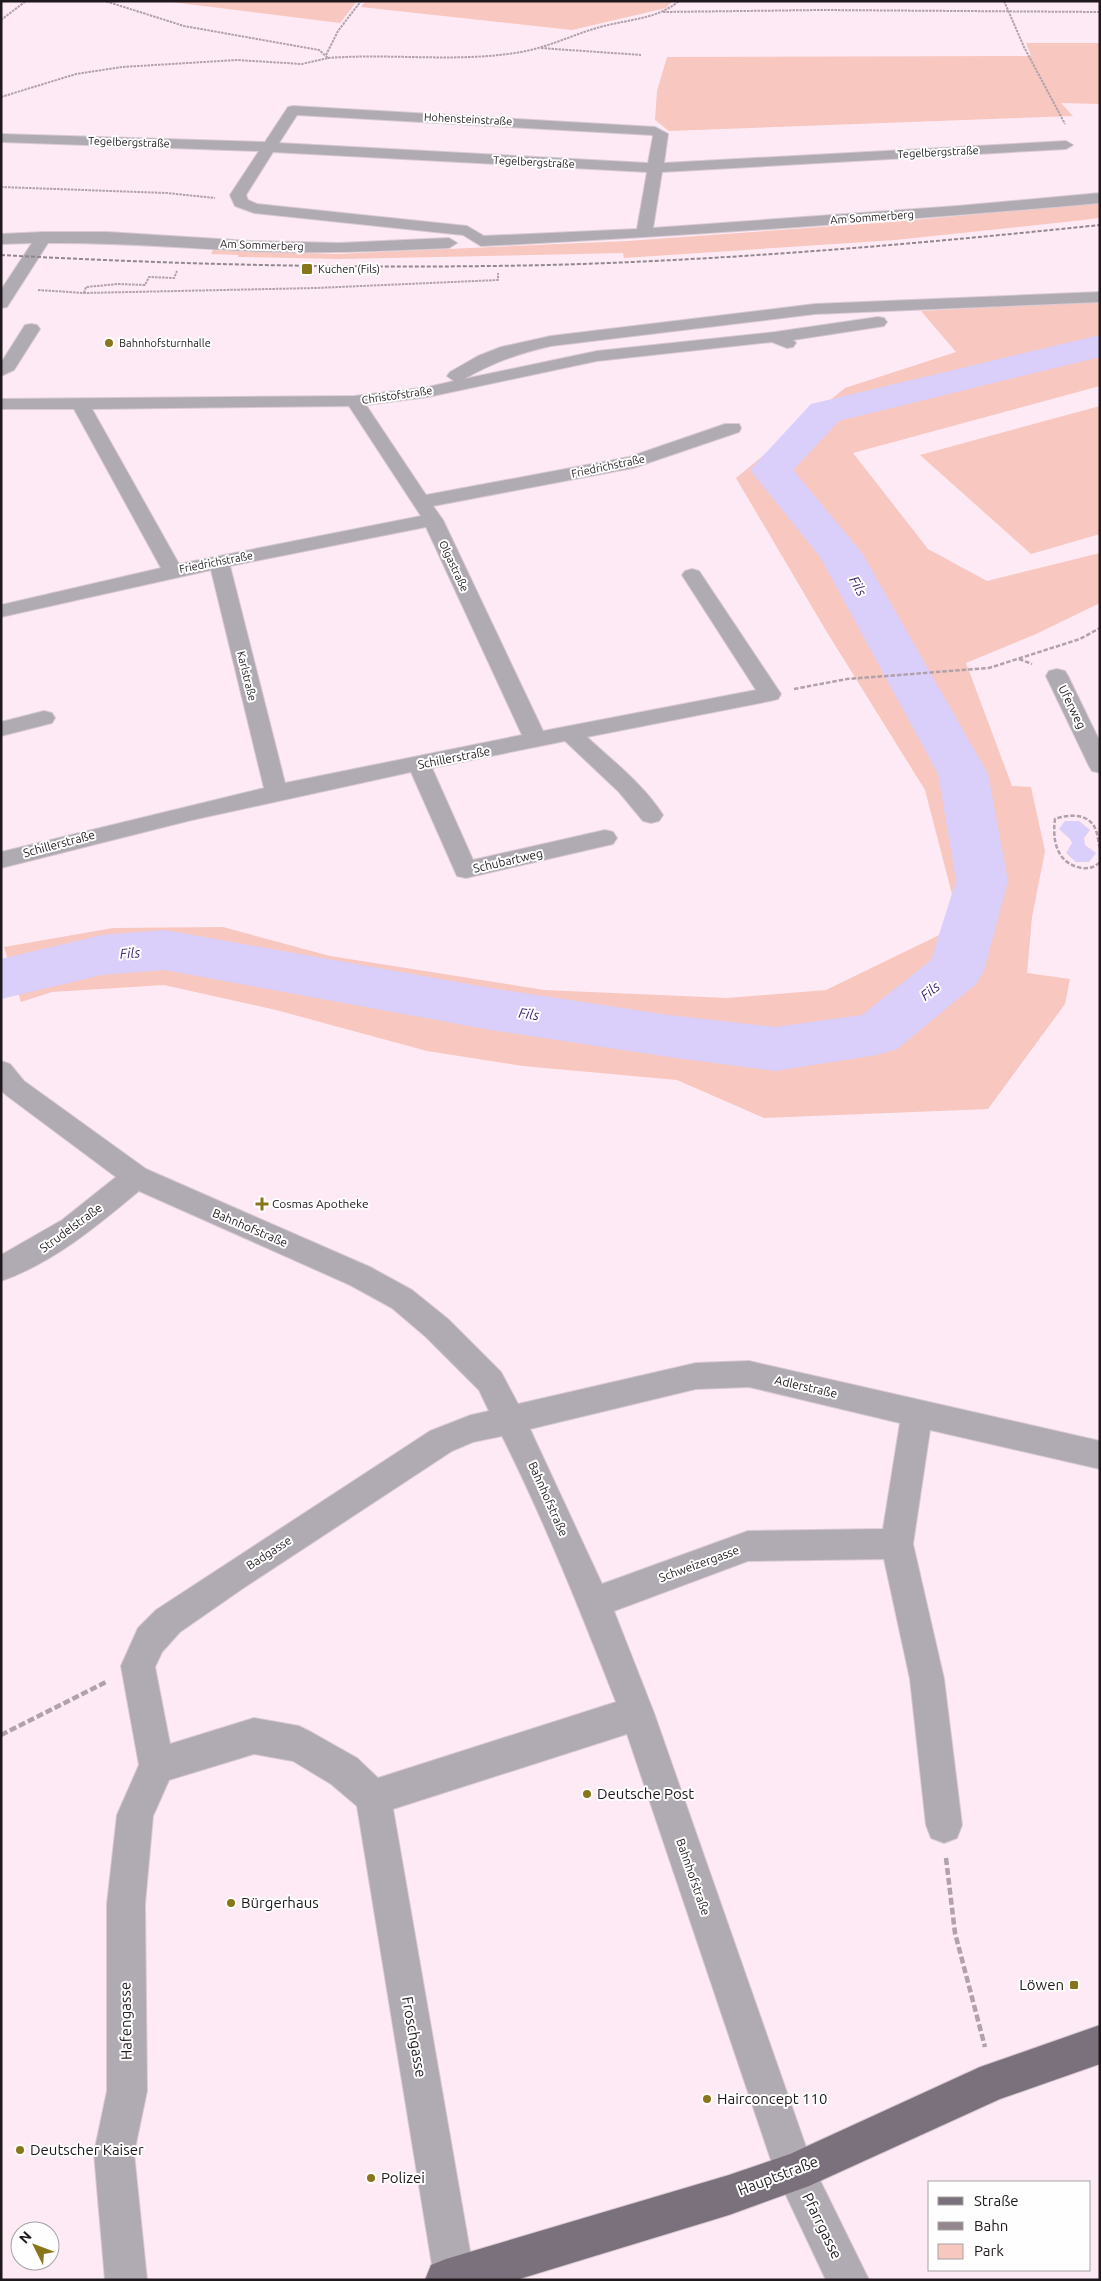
<svg xmlns="http://www.w3.org/2000/svg" width="1101" height="2281" font-family="Ubuntu,sans-serif">
<style>
.green{fill:#f7c7c0}
.water{fill:#d9cffa}
.lines{fill:none;stroke-linecap:round;stroke-linejoin:round}
.river{fill:#d9cffa;fill-rule:evenodd}
.minor-casing{stroke:#d9c9d2;stroke-width:2}
.major-casing{stroke:#d9c9d2;stroke-width:2}
.path-far2{stroke:#b0a1aa;stroke-width:2;stroke-dasharray:2.5 1;stroke-linecap:butt}
.path-far1{stroke:#b0a1aa;stroke-width:2.5;stroke-dasharray:4.5 2;stroke-linecap:butt}
.path{stroke:#b0a1aa;stroke-width:4.5;stroke-dasharray:7 3;stroke-linecap:butt}
.minor{fill:#b0abb2;fill-rule:evenodd}
.major{fill:#7b717d;fill-rule:evenodd}
.rail{stroke:#93868e;stroke-width:2;stroke-dasharray:4 2;stroke-linecap:butt}
.poi-dot{fill:#87761a;stroke:#fefefe;stroke-width:2}
.labels{text-anchor:middle;stroke-width:4;stroke-linejoin:round;paint-order:stroke}
.far-street-label{font-size:11px;fill:#1f191d;stroke:#fefefe}
.far-poi-label{font-size:11px;fill:#1f191d;stroke:#fefefe;text-anchor:start}
.street-label{font-size:12px;fill:#1f191d;stroke:#fefefe}
.poi-label{font-size:12px;fill:#1f191d;stroke:#fefefe;text-anchor:start}
.water-label{font-size:14px;font-style:italic;fill:#402471;stroke:#fefefe}
.near-poi-label{font-size:15px;fill:#1f191d;stroke:#fefefe;text-anchor:start}
.near-street-label{font-size:15px;fill:#1f191d;stroke:#fefefe}
</style>
<rect width="100%" height="100%" fill="#fdeaf5"/>
<g class="green">
<polygon points="163,1 357,1 340,23"/>
<polygon points="365,1 673,1 666,8 572,30 361,7"/>
<polygon points="1026,43 1100,43 1100,104 1061,103 1073,116 669,131 655,120 657,91 667,57 1031,56"/>
<polygon points="1100,203 1100,218 1083,220 895,240 624,258 623,253 341,259 238,257 238,255 211,254 213,250 336,254 627,241 891,222"/>
<polygon points="1100,302 1100,386 853,453 928,549 987,581 1100,553 1100,603 1036,634 966,663 1012,786 1031,787 1045,851 1032,917 1027,973 1070,979 1065,1004 988,1109 764,1118 677,1080 523,1066 427,1051 276,1010 164,985 52,992 21,1002 4,947 113,928 223,927 330,956 544,990 727,998 826,990 960,925 925,790 825,629 736,478 845,388 956,352 921,311"/>
<polygon points="1100,406 1100,534 1031,554 920,455"/>
</g>
<polygon class="water" points="1065,821 1079,821 1090,830 1084,838 1085,845 1096,853 1089,862 1076,862 1066,853 1072,843 1070,839 1059,829"/>
<g class="lines">
<polygon class="river" points="1100,335 1100,357 839,421 793,470 862,553 988,774 1008,881 984,970 976,984 897,1049 877,1055 775,1071 669,1057 491,1030 165,970 102,975 1,999 1,959 102,935 165,930 491,988 669,1015 775,1027 862,1015 931,960 956,881 938,774 820,557 750,470 811,404"/>
<defs>
<g id="minor">
<path d="M293 106 655 127 668 134 664 163 1066 141 1073 145 1066 149 662 172 653 228 957 206 1100 193V203C894 221 688 236 481 246L463 235 254 213 235 206 230 195 259 151 1 142V134L265 142 288 107ZM297 115 652 135 653 136 648 163 279 143ZM273 152 647 172 637 229 484 236 467 226 257 204 248 200 246 195Z"/>
<path d="M44 232H107L251 241 339 243 449 238 457 243 449 248C383 251 317 254 250 251 183 248 116 242 48 243L7 307 1 308V290L32 243 1 244V234Z"/>
<path d="M1100 292V302L815 314 551 346C517 354 494 362 464 379L597 351 775 332 878 317 884 318 887 322 884 326 878 327 793 340 796 343 793 347 787 348 772 342 597 361 428 397 366 405 426 495 629 457 725 424H739L741 428 739 432 633 468 433 506 443 520 543 731 756 690 682 575 685 571 692 569 699 571 781 694 778 699 770 701 587 737C613 761 644 785 663 815L659 821 651 823 643 821 619 792 565 741 432 768 473 860 605 830 613 832 617 838 613 844 466 878 457 876 411 772 192 820 1 868V852L264 788 211 570 1 617V605L161 568 74 409H1V399L354 396 428 387 454 381 447 376 450 372 478 356 501 347 551 336 815 304ZM349 406 421 516 179 564 92 409ZM426 527 522 735 285 783 230 566Z"/>
<polygon points="31,324 37,325 40,329 14,370 1,376 1,363 25,325"/>
<polygon points="1057,669 1065,671 1068,676 1100,742 1100,773 1092,771 1089,766 1046,676 1049,671"/>
<polygon points="44,711 52,713 55,718 52,723 1,736 1,722"/>
<path d="M1 1061 10 1064 24 1081 146 1169 370 1267 412 1290 448 1319 501 1372 518 1404 696 1363 749 1361 1100 1441V1469L930 1430 913 1544 944 1679 962 1825 957 1838 944 1843 931 1838 926 1825 910 1679 884 1559 748 1561 614 1611 654 1713 812 2164 869 2280H826L775 2172 627 1734 393 1809 475 2280H435L434 2277 357 1806 331 1784 293 1761 254 1754 169 1780 153 1816 145 1904 147 2091 134 2153 147 2280H105L94 2153 107 2091V1904L117 1815 139 1765 121 1666 138 1628 156 1610 430 1431 471 1415 489 1411 479 1390 426 1337 392 1308 350 1285 139 1191C97 1226 53 1263 1 1281V1255L62 1220 116 1177 6 1095 1 1090ZM749 1387 900 1423 883 1529 748 1531 602 1584 530 1429 696 1389ZM502 1436C545 1522 581 1612 616 1702L378 1778 357 1758 311 1732 299 1726 254 1718 170 1744 155 1667 162 1652 180 1632 242 1589 452 1451 473 1442Z"/>
</g>
<polygon id="major" points="1100,2025 1100,2064 1000,2099 809,2186 729,2215 516,2280 425,2280 431,2265 446,2259 729,2175 790,2154 980,2067"/>
</defs>
<use href="#minor" class="minor-casing"/>
<use href="#major" class="major-casing"/>
<g class="path-far2">
<polyline points="1004,1 1024,47 1065,124"/>
<polyline points="663,12 821,10 1100,12"/>
<polyline points="1,20 26,1"/>
<polyline points="541,48 641,55"/>
<polyline points="326,55 338,31 361,1"/>
<path d="M328 58C392 53 458 63 521 52 550 47 576 33 604 26 631 19 657 19 679 1"/>
<polyline points="1,97 76,74 122,67 237,60 302,64 328,58 319,50 184,26 105,1"/>
<polyline points="1,187 167,193 215,198"/>
<polyline points="38,290 84,293 316,288 498,280 498,273"/>
<polyline points="84,293 86,287 118,284 145,285 149,277 174,278 177,271"/>
</g>
<g class="path-far1">
<polyline points="1019,659 1032,664"/>
<polyline points="794,689 847,679 989,668 1080,639 1100,628"/>
<path d="M1100 848C1098 842 1098 834 1095 828 1088 813 1068 814 1055 819 1052 841 1057 864 1082 868 1089 869 1095 867 1100 862"/>
</g>
<g class="path">
<polyline points="1,1735 106,1682"/>
<polyline points="946,1858 955,1933 985,2047"/>
</g>
<use href="#minor" class="minor"/>
<use href="#major" class="major"/>
<path class="rail" d="M1 255C184 265 366 269 548 265 733 260 917 244 1100 225"/>
</g>
<g class="poi-dot">
<rect x="301" y="263" width="12" height="12" rx="2.5"/>
<circle cx="109" cy="343" r="5"/>
<path d="M259.5 1196.5h5v5h5v5h-5v5h-5v-5h-5v-5h5z"/>
<circle cx="587" cy="1794" r="5"/>
<circle cx="231" cy="1903" r="5"/>
<rect x="1069" y="1980" width="10" height="10" rx="2.5"/>
<circle cx="707" cy="2099" r="5"/>
<circle cx="20" cy="2150" r="5"/>
<circle cx="371" cy="2178" r="5"/>
</g>
<g class="labels">
<g class="far-street-label">
<text transform="translate(468 119) rotate(3)" y="4">Hohensteinstraße</text>
<text transform="translate(129 142) rotate(2)" y="4">Tegelbergstraße</text>
<text transform="translate(938 152) rotate(-3)" y="4">Tegelbergstraße</text>
<text transform="translate(534 162) rotate(3)" y="4">Tegelbergstraße</text>
<text transform="translate(872 217) rotate(-4)" y="4">Am Sommerberg</text>
<text transform="translate(262 245) rotate(2)" y="4">Am Sommerberg</text>
<text transform="translate(397 395) rotate(-8)" y="4">Christofstraße</text>
<text transform="translate(608 466) rotate(-12)" y="4">Friedrichstraße</text>
<text transform="translate(216 562) rotate(-11)" y="4">Friedrichstraße</text>
<text transform="translate(454 566) rotate(65)" y="4">Olgastraße</text>
<text transform="translate(247 676) rotate(76)" y="4">Karlstraße</text>
</g>
<g class="far-poi-label">
<text x="318" y="273">Kuchen (Fils)</text>
<text x="119" y="347">Bahnhofsturnhalle</text>
</g>
<g class="street-label">
<text transform="translate(1072 707) rotate(64)" y="4">Uferweg</text>
<text transform="translate(454 758) rotate(-11)" y="4">Schillerstraße</text>
<text transform="translate(59 844) rotate(-15)" y="4">Schillerstraße</text>
<text transform="translate(508 861) rotate(-13)" y="4">Schubartweg</text>
<text transform="translate(71 1228) rotate(-36)" y="4">Strudelstraße</text>
<text transform="translate(250 1228) rotate(23)" y="4">Bahnhofstraße</text>
<text transform="translate(806 1387) rotate(13)" y="4">Adlerstraße</text>
<text transform="translate(548 1499) rotate(66)" y="4">Bahnhofstraße</text>
<text transform="translate(269 1553) rotate(-33)" y="4">Badgasse</text>
<text transform="translate(699 1564) rotate(-20)" y="4">Schweizergasse</text>
<text transform="translate(693 1877) rotate(71)" y="4">Bahnhofstraße</text>
</g>
<g class="poi-label">
<text x="272" y="1208">Cosmas Apotheke</text>
</g>
<g class="water-label">
<text transform="translate(858 586) rotate(61)" y="5">Fils</text>
<text transform="translate(130 953) rotate(-4)" y="5">Fils</text>
<text transform="translate(930 991) rotate(-39)" y="5">Fils</text>
<text transform="translate(529 1014) rotate(8)" y="5">Fils</text>
</g>
<g class="near-poi-label">
<text x="597" y="1799">Deutsche Post</text>
<text x="241" y="1908">Bürgerhaus</text>
<text x="1064" y="1990" text-anchor="end">Löwen</text>
<text x="717" y="2104">Hairconcept 110</text>
<text x="30" y="2155">Deutscher Kaiser</text>
<text x="381" y="2183">Polizei</text>
</g>
<g class="near-street-label">
<text transform="translate(126 2021) rotate(-91)" y="5">Hafengasse</text>
<text transform="translate(414 2037) rotate(80)" y="5">Froschgasse</text>
<text transform="translate(778 2176) rotate(-21)" y="5">Hauptstraße</text>
<text transform="translate(822 2226) rotate(64)" y="5">Pfarrgasse</text>
</g>
</g>
<rect width="1101" height="2281" fill="none" stroke="#1f191d" stroke-width="5"/>
<rect x="928" y="2181" width="162" height="90" fill="#fefefe" stroke="#a5a2a4"/>
<rect x="938" y="2197" width="25" height="8" fill="#7b717d" stroke="#a5a2a4"/>
<text x="974" y="2206" font-size="15" fill="#1f191d">Straße</text>
<rect x="938" y="2222" width="25" height="8" fill="#93868e" stroke="#a5a2a4"/>
<text x="974" y="2231" font-size="15" fill="#1f191d">Bahn</text>
<rect x="938" y="2244" width="25" height="15" fill="#f7c7c0" stroke="#a5a2a4"/>
<text x="974" y="2256" font-size="15" fill="#1f191d">Park</text>
<g transform="translate(35 2246) rotate(312)"><circle r="24" fill="#fefefe" stroke="#a5a2a4"/>
<path d="M0-4L9 19L0 12L-9 19Z" fill="#87761a"/>
<text y="-8" font-size="14" font-weight="bold" text-anchor="middle" fill="#1f191d">N</text>
</g>
</svg>
